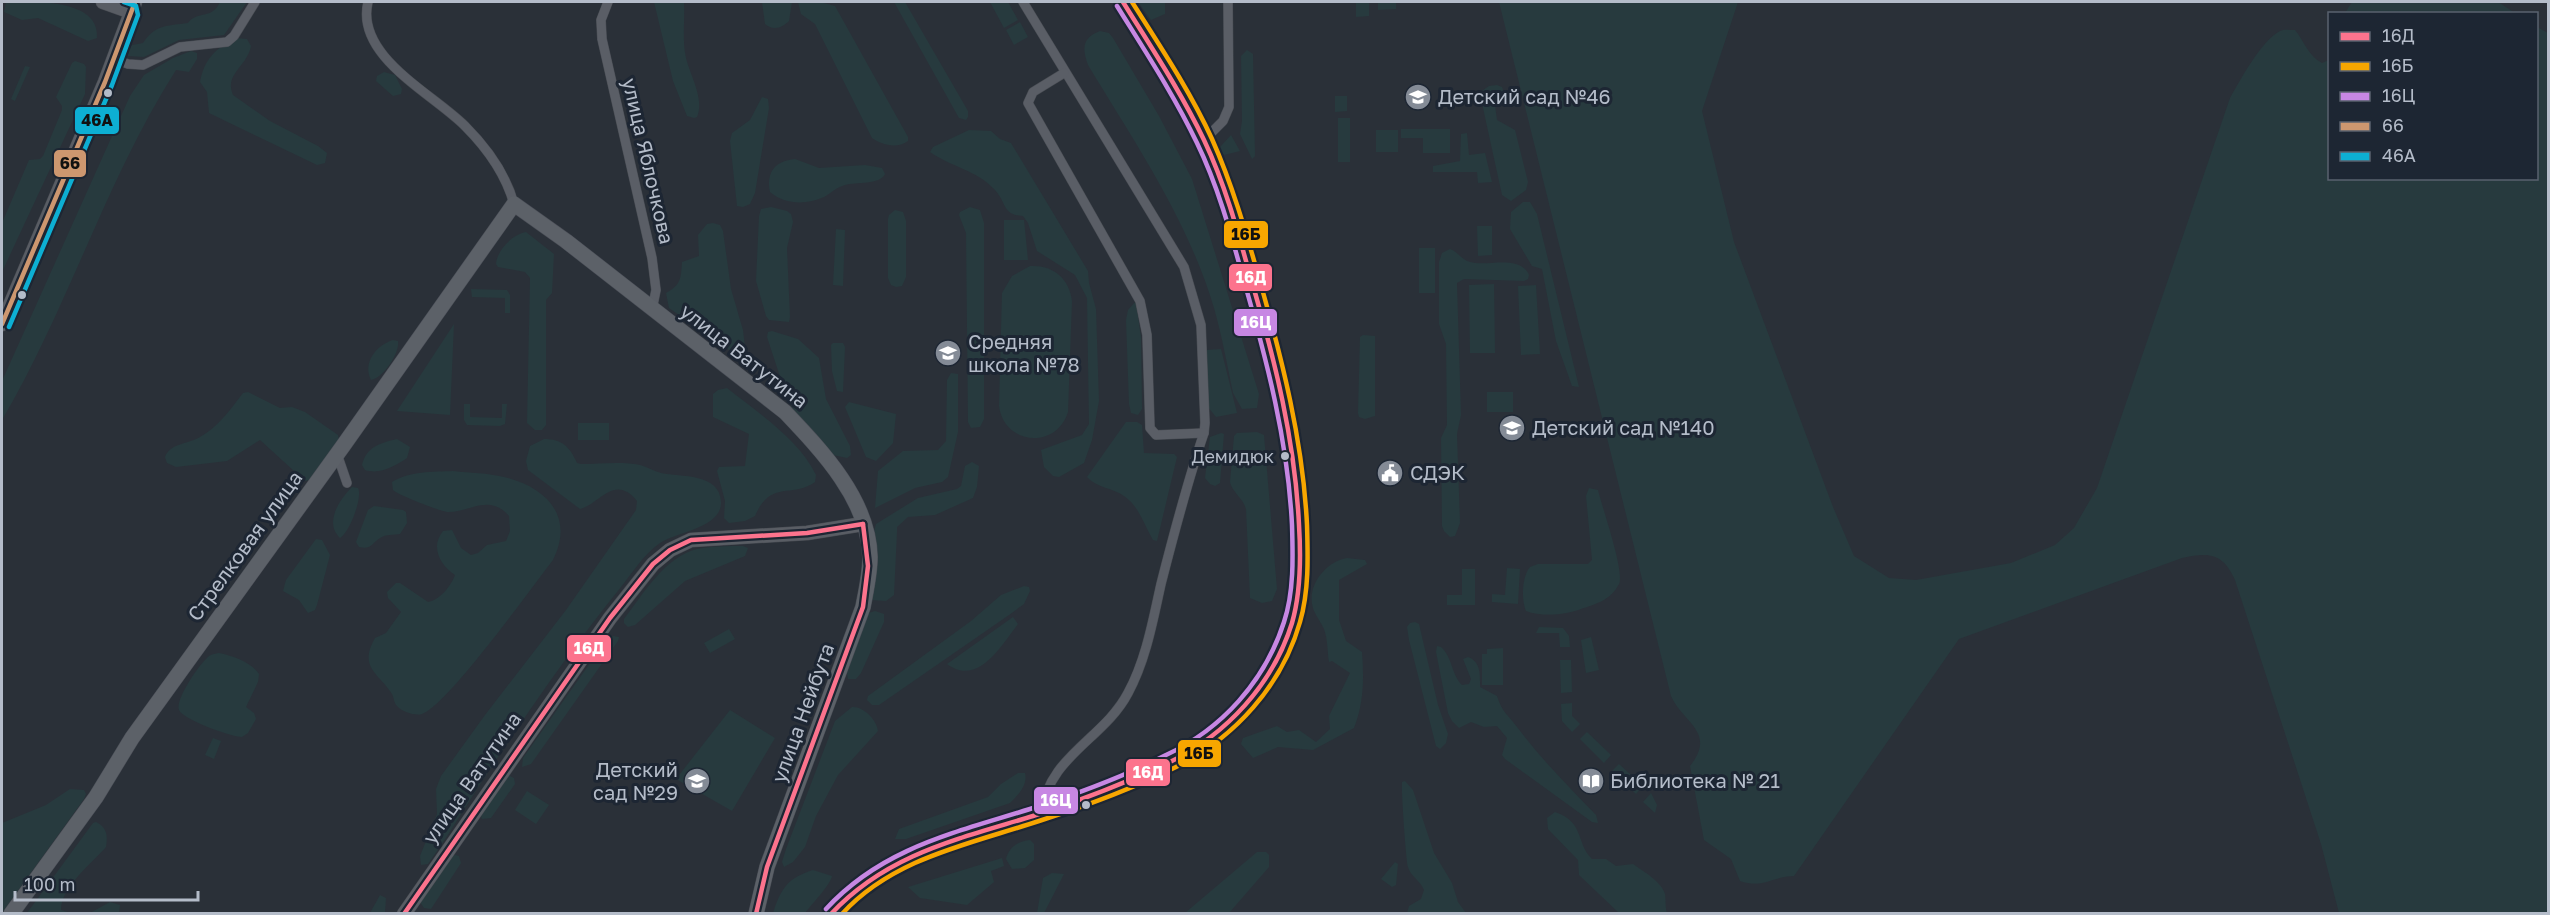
<svg xmlns="http://www.w3.org/2000/svg" width="2550" height="915" font-family="'Golos Text',sans-serif">
<style>
.green{fill:#273a3e}
.lines{fill:none;stroke-linecap:round;stroke-linejoin:round}
.street-casing{stroke:#484c53;stroke-width:10}
.secondary-casing{stroke:#484c53;stroke-width:15}
.primary-casing{stroke:#484c55;stroke-width:16}
.street{stroke:#5a5e66;stroke-width:9}
.secondary{stroke:#595d64;stroke-width:14}
.primary{stroke:#5c6168;stroke-width:15}
.bus-1-casing{stroke:#1d2633;stroke-width:9}
.bus-2-casing{stroke:#1d2633;stroke-width:9}
.bus-3-casing{stroke:#1d2633;stroke-width:9}
.bus-4-casing{stroke:#1d2633;stroke-width:9}
.bus-5-casing{stroke:#1d2633;stroke-width:9}
.bus-1{stroke:#fc738d;stroke-width:4.5}
.bus-2{stroke:#f7a600;stroke-width:4.5}
.bus-3{stroke:#c787e3;stroke-width:4.5}
.bus-4{stroke:#cd976f;stroke-width:4.5}
.bus-5{stroke:#0dafd3;stroke-width:4.5}
.bus-dot{fill:#b4bcc9;stroke:#1d2633;stroke-width:2}
.labels{text-anchor:middle;stroke-width:6;stroke-linejoin:round;paint-order:stroke}
.bus-label{font-size:18px;fill:#b4bcc9;stroke:#1d2633;text-anchor:end}
.poi-label{font-size:20px;fill:#b4bcc9;stroke:#1d2633;text-anchor:start}
.street-label{font-size:20px;fill:#b4bcc9;stroke:#1d2633}
.line-badge{stroke:#1d2633;stroke-width:2}
.badge-label{font-size:16px;text-anchor:middle;font-weight:bold;fill:#fff}
.pale-badge-label{font-size:16px;text-anchor:middle;font-weight:bold;fill:#111}
</style>
<rect width="100%" height="100%" fill="#2a3038"/>
<g class="green">
<path d="M6 2C39 1 100 0 97 38L88 41 38 18 22 20 4 12Z"/>
<path d="M220 2H247L224 35 179 40 144 57 128 56 127 53 132 45 143 43C156 24 167 26 188 23 198 10 212 20 220 2Z"/>
<path d="M654 2H684C685 20 682 40 686 58 690 75 705 100 697 117L694 118 687 116 673 81Z"/>
<path d="M762 2H792L789 21C782 28 773 31 765 24Z"/>
<path d="M798 2H820L835 6 908 137V141C897 149 882 145 872 138L815 24 801 14Z"/>
<polygon points="894,2 905,2 968,111 968,117 966,120 959,118"/>
<polygon points="990,2 1008,2 1018,20 1004,28"/>
<polygon points="1138,2 1165,2 1165,14 1151,20"/>
<polygon points="1356,2 1369,2 1369,16 1356,17"/>
<polygon points="1378,2 1396,2 1396,9 1378,10"/>
<path d="M1499 2H1738L1702 111 1734 242 1833 507 1854 556 1889 578 1916 580 2011 563 2055 545 2074 528 2097 488 2230 98C2241 79 2261 41 2280 31 2284 29 2290 30 2295 30 2304 41 2309 57 2322 63L2329 60 2330 178H2536L2537 27 2548 33V913H2339L2321 844 2235 580C2223 553 2209 552 2182 558L1959 639 1794 876C1773 876 1763 889 1740 881L1731 859 1704 840 1690 766C1717 732 1683 723 1671 696Z"/>
<polygon points="2352,2 2498,2 2515,13 2345,13"/>
<polygon points="1020,22 1028,37 1014,45 1006,30"/>
<path d="M1100 31 1109 33 1113 38 1159 116 1192 179 1259 394 1257 408 1242 409 1233 393C1227 364 1222 336 1214 308 1188 220 1135 143 1088 65 1082 48 1082 38 1100 31Z"/>
<path d="M236 38 247 39 251 46C247 67 224 74 233 95L270 121 318 146 327 153 325 163 317 165 209 113 207 92 200 82C204 59 216 48 236 38Z"/>
<polygon points="1247,50 1253,54 1255,156 1252,159 1240,134 1242,121 1241,56"/>
<path d="M191 51 197 53V59L189 72 176 70C106 180 68 308 2 420V381L130 96 144 75 173 58Z"/>
<polygon points="75,61 84,64 86,67 85,94 2,272 2,223 29,160 40,159 43,156 62,110 62,106 56,97 72,63"/>
<polygon points="25,66 30,67 15,101 11,99"/>
<polygon points="384,72 395,75 402,89 401,94 393,96 376,81 377,76"/>
<polygon points="1497,85 1502,87 1504,93 1495,105 1497,120 1515,130 1528,182 1526,190 1511,201 1502,195 1483,108 1482,91 1489,86"/>
<polygon points="1335,96 1347,96 1347,111 1335,112"/>
<polygon points="762,97 768,99 769,108 755,193 750,204 743,207 737,206 730,141 732,133 750,120"/>
<rect x="1338" y="118" width="12" height="44"/>
<polygon points="1401,129 1450,129 1450,153 1423,153 1423,138 1401,138"/>
<path d="M969 130 991 131 1000 139 1011 143 1088 271 1089 283 1096 309 1099 401 1092 440 1084 463 1059 477 1053 476 1044 467 1041 450 1082 435 1089 424 1087 298 1075 275 1037 251 1028 223 1023 216C1002 215 1007 203 995 190 977 170 951 167 930 152L933 147Z"/>
<rect x="1376" y="130" width="22" height="22"/>
<polygon points="1467,133 1469,155 1485,153 1492,182 1478,183 1477,172 1433,172 1433,166 1460,161 1461,134"/>
<polygon points="1231,135 1240,151 1224,155 1220,151 1220,147"/>
<path d="M795 159 819 168 865 165 882 168 885 174C880 185 856 182 845 185 837 187 831 193 824 197 807 205 785 205 770 192 766 172 775 161 795 159Z"/>
<polygon points="1523,202 1530,202 1537,214 1579,387 1572,386 1556,341 1542,269 1532,266 1510,229 1511,212"/>
<polygon points="771,207 787,211 791,214 793,222 787,248 790,317 789,322 769,320 766,316 756,281 759,216 761,209"/>
<polygon points="970,207 980,210 984,223 984,419 980,427 971,428 968,422 966,233 959,215 960,212"/>
<polygon points="895,210 903,212 906,221 906,277 902,286 896,287 891,285 888,278 888,219 889,215"/>
<polygon points="1004,220 1024,220 1028,260 1004,260"/>
<path d="M713 223 720 225 723 231 731 289 743 330 745 347 741 351 729 350 669 308 666 293C681 285 681 278 682 262L699 256 698 235 707 224Z"/>
<polygon points="1477,226 1492,226 1492,255 1478,256"/>
<polygon points="836,229 845,230 843,286 833,285"/>
<path d="M526 232 554 254 552 293 546 300V425L542 430H535L527 423 530 278 525 272 498 267 496 264C497 250 513 234 526 232Z"/>
<rect x="1419" y="248" width="16" height="45"/>
<path d="M1450 249C1458 252 1462 260 1470 262 1487 267 1520 254 1529 275L1528 279 1524 281 1464 279 1457 283 1461 415 1457 434 1460 523 1455 536 1450 537 1444 531 1442 526 1441 438 1447 425 1446 344 1439 324V262L1442 253Z"/>
<path d="M1030 266C1053 265 1069 278 1072 301L1068 412C1056 450 1004 445 999 406L1002 293 1012 276Z"/>
<polygon points="1494,284 1495,353 1470,353 1469,285"/>
<polygon points="1536,285 1540,354 1521,355 1518,286"/>
<polygon points="471,289 507,290 510,295 510,313 505,313 505,298 472,297"/>
<polygon points="1136,301 1141,338 1142,409 1138,415 1131,413 1129,404 1126,320 1128,310"/>
<polygon points="454,324 450,415 397,411"/>
<polygon points="772,331 798,339 819,358 826,399 850,446 851,455 847,458 833,455 795,413 786,395 767,337 768,332"/>
<polygon points="1363,335 1375,336 1375,416 1365,419 1359,417 1358,413 1360,337"/>
<path d="M393 340 398 341C400 353 383 378 371 380 362 362 377 345 393 340Z"/>
<polygon points="833,343 843,343 845,347 843,392 837,391 832,371 831,345"/>
<polygon points="1221,349 1237,413 1216,417 1208,407 1206,350"/>
<polygon points="951,373 958,374 958,432 948,477 942,482 915,488 875,508 878,471 903,451 938,450 946,441 947,380"/>
<path d="M727 388C758 413 799 439 816 475L815 482C791 499 771 479 755 516L745 521 729 523 724 518 725 501 717 471 719 467 745 466 749 434 713 417V394L718 390Z"/>
<path d="M248 392 280 408 292 407 305 412 338 435 339 440 309 480 305 481 260 440 227 461 176 467 167 463 165 457C170 443 189 444 200 437 219 426 230 410 243 393Z"/>
<rect x="1487" y="392" width="26" height="20"/>
<polygon points="849,402 896,414 893,443 876,461 866,457 845,407"/>
<polygon points="464,404 470,404 470,417 502,418 502,404 507,404 505,424 500,426 467,425 464,420"/>
<path d="M1126 422H1137L1142 425 1144 453 1174 454 1177 457 1157 541 1153 540C1144 525 1139 506 1124 496 1113 488 1097 488 1087 477Z"/>
<rect x="578" y="423" width="31" height="17"/>
<path d="M1257 432 1264 435 1277 589 1272 601 1262 603 1250 598 1246 509C1243 498 1232 492 1230 482L1234 436 1237 433Z"/>
<polygon points="1221,433 1224,434 1220,483 1215,486 1210,484 1205,478 1210,437"/>
<path d="M397 439 410 447 407 458C395 466 380 475 365 470L362 465C366 447 380 443 397 439Z"/>
<path d="M544 439C562 439 570 447 577 463L581 464C599 464 622 461 640 465 647 467 654 471 661 473 681 477 720 473 721 502 722 528 676 532 660 543 644 554 633 572 621 587 577 641 537 699 498 757 474 792 453 829 428 864L421 865 420 856 437 814 436 789 441 776 485 715 566 610 636 510 637 501C614 473 599 505 580 509L528 470 526 461 530 446Z"/>
<polygon points="972,462 979,466 977,487 973,498 935,515 908,517 897,527 897,532 894,595 886,601 871,600 874,531 876,524 918,498 957,489 961,486 965,466"/>
<path d="M453 471C470 473 488 473 504 477 546 487 575 516 553 560 532 587 447 706 422 714 415 716 402 712 397 706 394 703 394 698 392 694 379 673 358 668 375 638L386 633 401 612 388 598 387 592 396 583H400L428 602C440 600 451 586 455 575 440 565 430 547 443 531L452 530 461 548 471 555 478 553 487 545 506 541 510 531 509 516C489 493 471 512 448 512 442 512 398 495 393 490L392 482C410 471 432 472 453 471Z"/>
<path d="M352 487 358 488C363 498 349 533 340 538 324 523 339 500 352 487Z"/>
<path d="M1589 488 1598 490C1602 507 1625 572 1619 584 1611 600 1596 604 1581 609 1566 615 1542 617 1526 611 1521 600 1522 576 1530 567L1538 564H1588L1592 560 1586 496Z"/>
<path d="M374 506 403 510 406 512 407 523 400 534C394 535 386 534 380 538 371 544 371 550 359 547L356 542 368 510Z"/>
<polygon points="316,539 322,540 330,555 317,605 315,610 308,613 299,600 283,591 286,580"/>
<path d="M743 546 748 548 745 556 685 581 635 625 628 627 624 623V619C643 594 665 557 697 549 712 546 728 546 743 546Z"/>
<path d="M1347 558 1365 560 1367 564 1339 580V620L1346 641 1362 652C1364 678 1364 703 1354 728L1313 750 1278 747 1253 758 1241 744 1243 738 1277 726 1287 732 1299 730 1316 742 1330 729 1329 716 1350 673 1332 661 1329 662C1327 651 1328 640 1324 629 1321 622 1315 615 1313 608 1306 585 1327 561 1347 558Z"/>
<polygon points="1507,568 1520,569 1518,604 1492,602 1492,594 1505,595"/>
<polygon points="1462,569 1475,569 1475,605 1447,605 1447,595 1462,595"/>
<polygon points="1024,586 1029,587 1030,591 1024,604 1009,615 879,705 872,705 867,700 868,696 971,621 1001,595"/>
<polygon points="875,611 884,614 884,622 861,673 856,679 848,679 847,673 865,620 869,613"/>
<path d="M1013 617 1018 624C1001 646 978 687 947 664Z"/>
<polygon points="1415,622 1419,624 1438,705 1448,734 1446,743 1440,749 1436,746 1409,640 1407,627 1410,623"/>
<polygon points="1539,627 1563,628 1569,636 1570,647 1560,647 1559,633 1536,633"/>
<polygon points="729,629 735,639 710,653 704,643"/>
<polygon points="613,636 619,637 618,641 531,764 522,767 523,758 605,642"/>
<polygon points="1591,637 1599,670 1586,673 1581,640"/>
<path d="M1437 646 1441 647C1453 658 1451 674 1462 685L1469 684 1471 679 1463 659 1468 657C1481 662 1480 674 1480 687L1497 696C1503 714 1507 713 1517 727 1541 759 1568 786 1596 815L1598 823 1592 822 1505 759 1502 755 1507 738 1497 726 1484 727 1471 722 1459 728 1452 721 1448 713 1436 652Z"/>
<polygon points="1503,648 1503,685 1482,685 1482,654 1487,654 1487,649"/>
<path d="M219 653C233 656 251 662 259 674L258 682 246 707 254 713 256 719 248 733 242 737C231 737 182 719 179 710 175 700 198 666 207 658 210 654 214 654 219 653Z"/>
<polygon points="1560,660 1571,660 1572,692 1561,693"/>
<polygon points="1572,703 1572,716 1580,724 1572,732 1562,721 1561,704"/>
<path d="M852 707C863 706 877 720 878 731L838 775 816 816 805 847 793 862 784 867 782 862 786 849 835 721Z"/>
<polygon points="730,710 775,738 732,811 676,779"/>
<polygon points="1587,732 1611,755 1604,763 1580,739"/>
<polygon points="213,738 221,741 214,759 205,755"/>
<polygon points="1619,764 1643,786 1636,794 1612,771"/>
<path d="M1018 773H1025C1028 785 1018 795 1010 803L906 839H895L899 829 988 797 1001 784Z"/>
<polygon points="508,775 514,778 515,784 491,818 482,819 480,813"/>
<path d="M1405 781 1413 790 1434 853 1452 883 1458 902 1466 913H1407L1409 906 1421 899 1424 890C1420 880 1411 877 1408 867 1406 858 1401 789 1402 782Z"/>
<polygon points="70,789 84,790 86,794 84,799 2,913 2,823 46,805"/>
<polygon points="527,791 549,805 536,824 515,810"/>
<polygon points="1651,793 1657,805 1655,813 1643,802"/>
<path d="M1555 812C1585 822 1576 844 1592 859H1606L1616 866 1633 864C1644 872 1661 881 1665 894 1666 900 1665 907 1667 913H1619L1579 875 1578 860 1548 829 1547 818Z"/>
<path d="M96 822C107 827 108 836 106 847 93 862 61 887 61 910L71 913H27L93 823Z"/>
<path d="M1030 840 1034 844V860L1025 868 1012 869 1006 859C1009 847 1018 841 1030 840Z"/>
<polygon points="1257,852 1266,852 1269,855 1269,867 1229,913 1185,913"/>
<polygon points="455,855 459,856 461,863 431,909 424,908 420,902 451,856"/>
<polygon points="1002,858 1004,866 991,871 994,882 967,905 920,898 908,887"/>
<polygon points="1395,862 1398,864 1396,885 1392,887 1381,879"/>
<path d="M813 870 832 876C831 884 812 904 805 913H773C781 889 787 878 813 870Z"/>
<polygon points="1052,873 1064,874 1044,913 1037,913 1043,878"/>
<polygon points="380,895 386,898 385,913 370,913"/>
<polygon points="110,902 120,905 119,913 90,913"/>
</g>
<g class="lines">
<defs>
<g id="street">
<path d="M368 2C355 56 432 93 465 126 486 147 506 175 514 204"/>
<polyline points="608,2 601,20 602,39 652,258 656,290 652,310"/>
<path d="M1023 2 1184 267 1201 325 1205 423 1204 433C1187 483 1174 533 1161 584 1153 620 1146 660 1128 693 1104 739 1047 757 1042 813"/>
<polyline points="114,59 128,64 143,65 180,47 227,42 234,36 255,2"/>
<polyline points="1064,73 1033,92 1028,103 1140,301 1147,335 1150,428 1156,435 1204,433"/>
<polyline points="1204,140 1223,121 1229,107 1228,2"/>
<polyline points="337,454 347,483"/>
</g>
<g id="secondary">
<polyline points="103,2 131,12"/>
<polyline points="2,324 105,82 135,2"/>
<polyline points="404,914 610,618 653,564 670,550 691,540 807,533 863,524"/>
</g>
<g id="primary">
<path d="M11 914 96 797 132 738 343 446 514 204 566 241 785 412C822 451 869 500 870 557 870 574 866 591 863 607L767 867 756 914"/>
<path d="M831 914C877 854 970 837 1038 814 1083 799 1127 782 1170 762 1226 737 1275 682 1292 623 1300 596 1300 566 1300 538 1298 444 1274 356 1248 267 1235 224 1223 180 1204 140 1181 92 1151 47 1123 2"/>
</g>
</defs>
<use href="#street" class="street-casing"/>
<use href="#secondary" class="secondary-casing"/>
<use href="#primary" class="primary-casing"/>
<use href="#street" class="street"/>
<use href="#secondary" class="secondary"/>
<use href="#primary" class="primary"/>
<defs>
<g id="bus-1">
<polyline points="404,914 610,618 653,564 670,550 691,540 807,533 863,524"/>
<polyline points="756,914 767,867 863,607 868,566 863,524"/>
<path d="M831 914C887 854 958 839 1033 816 1079 801 1126 783 1170 762 1227 734 1273 684 1292 623 1301 592 1301 557 1299 525 1295 441 1275 360 1251 279 1238 232 1225 184 1204 140 1181 92 1151 47 1123 2"/>
</g>
<path id="bus-2" d="M842 914C893 858 970 844 1039 821 1086 806 1132 789 1176 767 1234 738 1282 686 1300 622 1309 591 1308 557 1307 525 1303 441 1282 359 1259 278 1246 232 1232 184 1212 139 1190 91 1160 46 1132 2"/>
<path id="bus-3" d="M826 909C882 848 954 833 1030 809 1077 794 1123 777 1166 755 1222 729 1265 681 1284 622 1294 592 1293 557 1292 525 1288 442 1267 361 1244 281 1231 234 1218 186 1197 143 1174 95 1145 51 1117 6"/>
<polyline id="bus-4" points="2,324 105,82 135,2"/>
<polyline id="bus-5" points="9,327 112,85 138,15 136,6 124,2"/>
</defs>
<use href="#bus-1" class="bus-1-casing"/>
<use href="#bus-2" class="bus-2-casing"/>
<use href="#bus-3" class="bus-3-casing"/>
<use href="#bus-4" class="bus-4-casing"/>
<use href="#bus-5" class="bus-5-casing"/>
<use href="#bus-1" class="bus-1"/>
<use href="#bus-2" class="bus-2"/>
<use href="#bus-3" class="bus-3"/>
<use href="#bus-4" class="bus-4"/>
<use href="#bus-5" class="bus-5"/>
</g>
<defs>
<symbol id="school-disc" viewBox="-11 -11 22 22"><circle r="9.5" fill="#848b96" stroke="#1d2633"/><path d="M0-5L7-2L0 1L-7-2ZM-4 1L0 2.5L4 1V4Q0 6-4 4Z" fill="#fff"/></symbol>
<symbol id="civic-disc" viewBox="-11 -11 22 22"><circle r="9.5" fill="#848b96" stroke="#1d2633"/><path d="M-.6-6.5H3V-4.5H.6V-3L4-1V1h2V6H-6V1h2V-1L-.6-3ZM-1.2 2.5V6h2.4V2.5Z" fill="#fff"/></symbol>
<symbol id="library-disc" viewBox="-11 -11 22 22"><circle r="9.5" fill="#848b96" stroke="#1d2633"/><path d="M-6-4Q-3-5.5-.7-3.5V5Q-3 3-6 4ZM6-4Q3-5.5 .7-3.5V5Q3 3 6 4Z" fill="#fff"/></symbol>
</defs>
<g fill-rule="evenodd">
<use href="#school-disc" x="1403" y="82" width="30" height="30"/>
<use href="#school-disc" x="933" y="338" width="30" height="30"/>
<use href="#school-disc" x="1497" y="413" width="30" height="30"/>
<use href="#civic-disc" x="1375" y="458" width="30" height="30"/>
<use href="#school-disc" x="682" y="766" width="30" height="30"/>
<use href="#library-disc" x="1576" y="766" width="30" height="30"/>
</g>
<g class="bus-dot">
<circle cx="108" cy="93" r="5"/>
<circle cx="22" cy="295" r="5"/>
<circle cx="1285" cy="456" r="5"/>
<circle cx="1086" cy="805" r="5"/>
</g>
<g class="labels">
<g class="bus-label">
<text x="1274" y="463">Демидюк</text>
</g>
<g class="poi-label">
<text x="1438" y="104">Детский сад №46</text>
<text x="968" y="349">Средняя<tspan x="968" dy="23">школа №78</tspan></text>
<text x="1532" y="435">Детский сад №140</text>
<text x="1410" y="480">СДЭК</text>
<text x="678" y="777" text-anchor="end">Детский<tspan x="678" dy="23">сад №29</tspan></text>
<text x="1610" y="788">Библиотека № 21</text>
</g>
<g class="street-label">
<text transform="translate(648 161) rotate(77)" y="7">улица Яблочкова</text>
<text transform="translate(744 356) rotate(38)" y="7">улица Ватутина</text>
<text transform="translate(245 546) rotate(-54)" y="7">Стрелковая улица</text>
<text transform="translate(803 713) rotate(-70)" y="7">улица Нейбута</text>
<text transform="translate(472 778) rotate(-55)" y="7">улица Ватутина</text>
</g>
</g>
<g class="line-badge">
<rect x="74" y="106" width="46" height="29" rx="6" fill="#0dafd3"/>
<rect x="53" y="149" width="34" height="29" rx="6" fill="#cd976f"/>
<rect x="1223" y="220" width="46" height="29" rx="6" fill="#f7a600"/>
<rect x="1228" y="263" width="45" height="29" rx="6" fill="#fc738d"/>
<rect x="1233" y="308" width="45" height="29" rx="6" fill="#c787e3"/>
<rect x="566" y="634" width="46" height="29" rx="6" fill="#fc738d"/>
<rect x="1177" y="739" width="45" height="29" rx="6" fill="#f7a600"/>
<rect x="1125" y="758" width="46" height="29" rx="6" fill="#fc738d"/>
<rect x="1033" y="786" width="46" height="29" rx="6" fill="#c787e3"/>
</g>
<g class="badge-label">
<text x="1251" y="283">16Д</text>
<text x="1256" y="328">16Ц</text>
<text x="589" y="654">16Д</text>
<text x="1148" y="778">16Д</text>
<text x="1056" y="806">16Ц</text>
</g>
<g class="pale-badge-label">
<text x="97" y="126">46А</text>
<text x="70" y="169">66</text>
<text x="1246" y="240">16Б</text>
<text x="1199" y="759">16Б</text>
</g>
<rect width="2550" height="915" fill="none" stroke="#b4bcc9" stroke-width="6"/>
<rect x="2328" y="12" width="210" height="168" fill="#1d2633" stroke="#59626f" stroke-width="1.5"/>
<rect x="2340" y="32" width="30" height="9" fill="#fc738d" stroke="#59626f" stroke-width="1.5"/>
<text x="2382" y="42" font-size="18" fill="#b4bcc9">16Д</text>
<rect x="2340" y="62" width="30" height="9" fill="#f7a600" stroke="#59626f" stroke-width="1.5"/>
<text x="2382" y="72" font-size="18" fill="#b4bcc9">16Б</text>
<rect x="2340" y="92" width="30" height="9" fill="#c787e3" stroke="#59626f" stroke-width="1.5"/>
<text x="2382" y="102" font-size="18" fill="#b4bcc9">16Ц</text>
<rect x="2340" y="122" width="30" height="9" fill="#cd976f" stroke="#59626f" stroke-width="1.5"/>
<text x="2382" y="132" font-size="18" fill="#b4bcc9">66</text>
<rect x="2340" y="152" width="30" height="9" fill="#0dafd3" stroke="#59626f" stroke-width="1.5"/>
<text x="2382" y="162" font-size="18" fill="#b4bcc9">46А</text>
<path d="M15 891v9h183v-9" fill="none" stroke="#b4bcc9" stroke-width="3"/>
<text x="24" y="891" font-size="18" fill="#b4bcc9" stroke="#1d2633" stroke-width="4.5" paint-order="stroke">100 m</text>
</svg>
